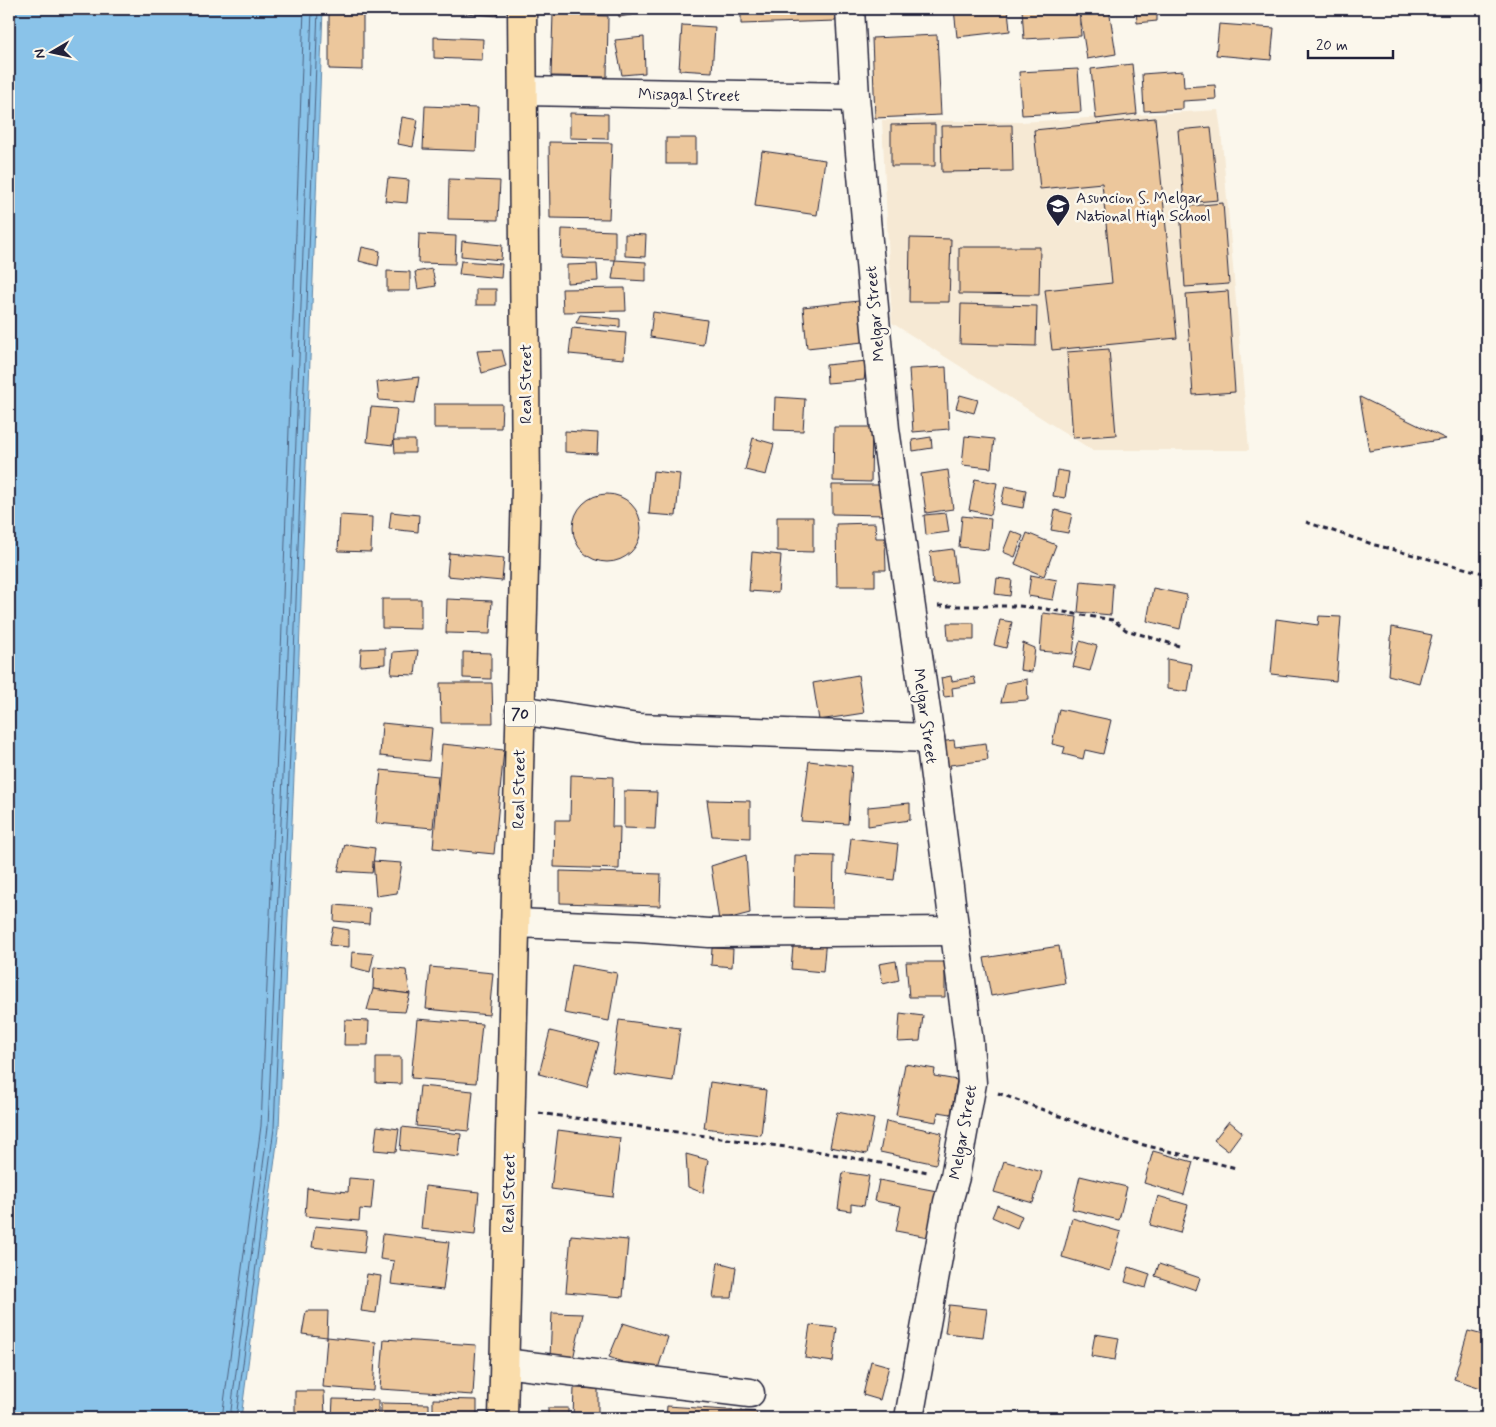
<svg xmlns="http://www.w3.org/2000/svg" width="1496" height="1427" font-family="Mynerve,sans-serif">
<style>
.built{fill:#f6e9d4}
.water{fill:#8ac3e9;stroke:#6083a3}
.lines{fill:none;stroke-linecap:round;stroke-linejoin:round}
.shore{stroke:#4c6281;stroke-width:1}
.building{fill:#ecc79c;stroke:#22223b}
.minor-casing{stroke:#22223b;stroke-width:31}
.trunk-casing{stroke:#22223b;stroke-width:31}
.path{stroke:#22223b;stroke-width:3;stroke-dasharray:5 4;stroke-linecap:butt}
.minor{stroke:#fbf7ec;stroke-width:28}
.trunk{stroke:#faddab;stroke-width:28}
.labels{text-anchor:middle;stroke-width:5;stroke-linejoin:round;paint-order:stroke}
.shield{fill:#fbf7ec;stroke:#636270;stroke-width:1}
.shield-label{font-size:15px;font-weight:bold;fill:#22223b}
.street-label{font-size:16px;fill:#22223b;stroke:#fbf7ec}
.poi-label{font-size:16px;fill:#22223b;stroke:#fbf7ec;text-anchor:start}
</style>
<rect width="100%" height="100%" fill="#fbf7ec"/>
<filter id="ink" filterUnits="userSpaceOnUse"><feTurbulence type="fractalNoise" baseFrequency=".02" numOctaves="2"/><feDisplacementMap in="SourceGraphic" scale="10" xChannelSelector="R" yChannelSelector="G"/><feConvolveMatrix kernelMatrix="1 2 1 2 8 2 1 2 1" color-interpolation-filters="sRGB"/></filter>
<g filter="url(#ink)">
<polygon class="built" points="1218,110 1221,130 1249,450 1092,450 892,323 882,120 1022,122"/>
<polygon class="water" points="9,9 323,9 298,682 279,1128 241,1418 9,1418"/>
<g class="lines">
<g class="shore">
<polyline points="222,1418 261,1126 280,681 304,9"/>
<polyline points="230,1418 268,1127 287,682 312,9"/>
<polyline points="236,1418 274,1128 293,682 318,9"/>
</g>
</g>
<g class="building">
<polygon points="364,9 396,9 394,15"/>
<polygon points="445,9 498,9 497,16 445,11"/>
<polygon points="618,9 654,9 654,11 619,17"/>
<polygon points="741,9 836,9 836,21 741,24"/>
<polygon points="872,9 883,9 884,11 873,12"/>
<polygon points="954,9 1008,9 1010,31 957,37"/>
<polygon points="1022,9 1079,9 1081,36 1024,39"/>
<polygon points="1079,9 1109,9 1116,54 1087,59"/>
<polygon points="1136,9 1157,9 1157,21 1137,23"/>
<polygon points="1183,9 1236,9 1236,11 1183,10"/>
<polygon points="329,13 363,14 363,70 329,69"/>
<polygon points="553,14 608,16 607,77 551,76"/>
<polygon points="1219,24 1274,28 1271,60 1216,55"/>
<polygon points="682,25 715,27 712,72 679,70"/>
<polygon points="937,35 941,115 875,118 872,38"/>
<polygon points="434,37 483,39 482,60 434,58"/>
<polygon points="644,37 645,73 622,75 615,40"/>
<polygon points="1132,64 1137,114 1096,119 1091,69"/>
<polygon points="1078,69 1081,112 1022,115 1019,72"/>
<polygon points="1183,71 1184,87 1215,85 1216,99 1183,101 1183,109 1144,111 1142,74"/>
<polygon points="425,106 478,108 476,151 423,149"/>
<polygon points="570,113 608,114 608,139 570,138"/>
<polygon points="402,117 418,120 413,147 398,144"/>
<polygon points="1155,118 1177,338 1052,350 1045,290 1112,283 1102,183 1040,189 1034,130"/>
<polygon points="935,124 935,166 891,166 891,125"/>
<polygon points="1012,125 1013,171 942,172 941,126"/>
<polygon points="1211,127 1218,200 1184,203 1178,130"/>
<rect x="666" y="138" width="30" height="26"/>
<polygon points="549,142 612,143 609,219 550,218"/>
<polygon points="762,151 825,160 817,215 755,206"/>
<polygon points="388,178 409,180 407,203 385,201"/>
<polygon points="449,179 500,181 498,220 448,219"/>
<polygon points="1223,203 1229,284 1185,287 1180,207"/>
<polygon points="562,229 615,231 615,260 561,258"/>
<polygon points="419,234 456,236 455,264 418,263"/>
<polygon points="625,234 646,235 645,257 625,256"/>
<polygon points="910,238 951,239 949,302 909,302"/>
<polygon points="462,241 502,245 501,260 461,256"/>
<polygon points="362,247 380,251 378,266 359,261"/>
<polygon points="959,247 1040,247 1039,295 959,294"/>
<polygon points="615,260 646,262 646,281 612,279"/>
<polygon points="461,261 502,264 501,278 459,274"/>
<polygon points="597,264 598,281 567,283 567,265"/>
<polygon points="432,269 436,286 418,289 415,272"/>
<polygon points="387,271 410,272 410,291 387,291"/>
<polygon points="625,288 626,311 563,312 562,289"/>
<rect x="476" y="289" width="20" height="16"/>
<polygon points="1228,291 1235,392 1193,395 1186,294"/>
<polygon points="859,301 863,342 807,348 803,307"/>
<polygon points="961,304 1037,306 1036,346 960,344"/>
<polygon points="653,312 707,320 703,345 650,337"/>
<polygon points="580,315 620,319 620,327 576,323"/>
<polygon points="572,328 626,333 624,359 569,354"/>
<polygon points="1109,349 1116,435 1073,438 1067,352"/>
<polygon points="502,350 506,366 482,373 477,351"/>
<polygon points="867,361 864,380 827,383 826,365"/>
<polygon points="946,367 949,429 913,432 909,369"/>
<polygon points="419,377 415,403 379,400 377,382"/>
<polygon points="960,395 978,400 974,413 956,408"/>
<polygon points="775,397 805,399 803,431 774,430"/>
<polygon points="1360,397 1446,439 1369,451"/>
<polygon points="434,404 502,404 501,428 434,428"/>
<polygon points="371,407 397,409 393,445 367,442"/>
<polygon points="834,427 872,427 871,482 833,481"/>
<polygon points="565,431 598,433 597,454 565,452"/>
<polygon points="965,436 994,439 991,468 962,465"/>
<polygon points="931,437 932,448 913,451 912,440"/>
<polygon points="753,438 774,444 766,475 745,470"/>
<polygon points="394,440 415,440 415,453 395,453"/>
<polygon points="948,470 953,509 926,513 921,474"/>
<polygon points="1057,470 1069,472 1065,498 1053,496"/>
<polygon points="653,471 680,474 676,516 649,514"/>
<polygon points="975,479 997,483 991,515 969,510"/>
<polygon points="832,485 887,485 887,515 832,514"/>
<polygon points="1005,486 1026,490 1023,508 1001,504"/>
<circle cx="607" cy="528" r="34"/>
<polygon points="1055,510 1072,514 1068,533 1051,530"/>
<polygon points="391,512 419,515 418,532 389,529"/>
<polygon points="946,513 949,532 926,535 924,515"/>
<polygon points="340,515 372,517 371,552 338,551"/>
<polygon points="962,516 991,519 988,550 959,547"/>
<polygon points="777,517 813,517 813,552 777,551"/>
<polygon points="875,523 876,538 885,538 886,570 875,570 875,586 837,586 836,524"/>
<polygon points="1011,531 1023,536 1015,557 1003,552"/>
<polygon points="1027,533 1056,545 1044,576 1015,564"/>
<polygon points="953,549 957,582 933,584 930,552"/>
<polygon points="752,552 781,555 778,593 749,591"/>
<polygon points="449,553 504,558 502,581 447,576"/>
<polygon points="1031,575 1057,580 1053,600 1028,596"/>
<polygon points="997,578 1012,580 1010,596 995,594"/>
<polygon points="1081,581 1113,584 1111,615 1078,612"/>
<polygon points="1153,588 1187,595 1180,629 1147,621"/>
<polygon points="382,599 421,599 421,629 382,628"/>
<polygon points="447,599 492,601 490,634 446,633"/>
<polygon points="1043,613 1077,617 1073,654 1040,651"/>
<polygon points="1319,616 1341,617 1336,681 1271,674 1276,619 1318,625"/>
<polygon points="1000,620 1012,622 1006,648 994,645"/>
<polygon points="947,623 974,623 974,640 948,640"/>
<polygon points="1392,627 1432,635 1419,683 1388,675"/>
<polygon points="1080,641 1097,646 1090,671 1073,667"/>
<polygon points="1023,643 1035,648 1032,672 1020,670"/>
<polygon points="385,648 385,664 360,666 361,649"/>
<polygon points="418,650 415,675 391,674 393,652"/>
<polygon points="463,652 491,653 491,679 463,678"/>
<polygon points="1167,659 1192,664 1188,692 1167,689"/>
<polygon points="858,675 864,713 819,720 813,683"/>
<polygon points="951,676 952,681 974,677 976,684 952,688 953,696 944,697 941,678"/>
<polygon points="1027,679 1028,700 1001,702 1006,683"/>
<polygon points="440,683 492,683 493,723 441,723"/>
<polygon points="1059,709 1111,720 1103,754 1085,750 1083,759 1063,754 1065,747 1052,744"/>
<polygon points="382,723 432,728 429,761 380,756"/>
<polygon points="954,740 955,747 986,743 988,760 950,765 951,768 943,770 939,742"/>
<polygon points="442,744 504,750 494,854 433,848"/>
<polygon points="809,761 852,766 848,824 801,821"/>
<polygon points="381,770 438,776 433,828 376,823"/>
<polygon points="571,775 613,777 612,827 620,827 619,869 554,867 555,820 570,820"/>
<polygon points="624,791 657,792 655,829 624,828"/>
<polygon points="707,800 750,801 750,838 712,836"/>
<polygon points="910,803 910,820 868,826 868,807"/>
<polygon points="851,838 898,844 894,880 847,874"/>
<polygon points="345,844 375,848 372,873 338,871"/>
<polygon points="746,855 750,913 719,921 711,866"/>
<polygon points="795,855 834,856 833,908 794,907"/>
<polygon points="373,861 402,863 397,893 376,896"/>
<polygon points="560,871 661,874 660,906 560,903"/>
<polygon points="335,905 370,908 369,924 334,921"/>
<polygon points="333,927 349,930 349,947 329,945"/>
<polygon points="794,935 826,938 823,972 791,969"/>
<polygon points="1059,946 1065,983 991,996 984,958"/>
<polygon points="712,948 733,949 732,967 711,965"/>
<polygon points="352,952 374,954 370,972 351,967"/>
<polygon points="896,961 899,980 883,984 879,964"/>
<polygon points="906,962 945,962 945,997 909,997"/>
<polygon points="572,965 617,973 609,1021 564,1013"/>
<polygon points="374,967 406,970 410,994 373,989"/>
<polygon points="430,967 493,973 489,1015 426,1009"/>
<polygon points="373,989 410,994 405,1012 367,1010"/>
<polygon points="900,1013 923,1016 920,1041 898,1042"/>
<polygon points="417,1019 482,1024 476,1083 411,1078"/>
<polygon points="345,1020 369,1021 368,1045 344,1045"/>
<polygon points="619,1020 680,1028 673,1081 612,1072"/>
<polygon points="550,1031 599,1043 587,1087 539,1074"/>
<polygon points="376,1057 401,1057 401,1084 376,1083"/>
<polygon points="905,1064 935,1069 934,1076 957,1080 951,1114 938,1112 936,1122 896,1115"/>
<polygon points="710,1082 766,1090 761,1135 704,1128"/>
<polygon points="420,1086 473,1091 469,1131 416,1126"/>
<polygon points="837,1112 874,1119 867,1154 830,1147"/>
<polygon points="886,1121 942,1133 936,1164 880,1152"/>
<polygon points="1229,1121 1242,1132 1228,1151 1214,1140"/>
<polygon points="377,1126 399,1129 396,1152 374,1150"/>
<polygon points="402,1127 461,1134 459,1157 400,1150"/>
<polygon points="558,1130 620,1138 613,1197 551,1189"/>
<polygon points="1153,1151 1193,1162 1184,1195 1144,1183"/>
<polygon points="686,1154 708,1160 703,1193 688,1187"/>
<polygon points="1004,1161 1042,1172 1033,1203 994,1192"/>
<polygon points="843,1172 869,1176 864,1206 851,1204 851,1211 838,1209"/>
<polygon points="1080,1176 1127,1187 1119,1220 1072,1209"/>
<polygon points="349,1178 374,1180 371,1210 360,1209 359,1221 305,1216 307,1188 348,1192"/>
<polygon points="879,1180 937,1191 928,1237 896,1231 901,1206 875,1201"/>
<polygon points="425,1186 479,1192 475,1235 421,1229"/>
<polygon points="1158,1196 1188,1205 1180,1233 1150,1225"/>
<polygon points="997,1205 1022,1216 1017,1228 992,1217"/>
<polygon points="1072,1218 1121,1232 1110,1271 1062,1257"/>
<polygon points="315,1226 367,1231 364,1253 312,1247"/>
<polygon points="383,1234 449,1242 443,1290 391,1284 394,1261 380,1259"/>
<polygon points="571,1235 628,1240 623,1297 566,1292"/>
<polygon points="718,1262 736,1267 732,1298 713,1298"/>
<polygon points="1159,1264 1200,1278 1196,1290 1155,1276"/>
<polygon points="1129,1267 1150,1274 1146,1288 1125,1282"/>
<polygon points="367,1274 381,1276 376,1313 361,1311"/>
<polygon points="949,1305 987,1309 983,1337 945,1333"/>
<polygon points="306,1311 328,1311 327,1337 302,1334"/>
<polygon points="552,1313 583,1314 573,1359 550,1358"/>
<polygon points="623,1323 668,1337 656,1375 609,1357"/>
<polygon points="810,1325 837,1328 833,1362 805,1358"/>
<polygon points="1468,1331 1487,1336 1487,1390 1454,1379"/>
<polygon points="1095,1334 1119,1338 1115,1360 1091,1356"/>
<polygon points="327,1337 376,1342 373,1391 323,1387"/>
<polygon points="384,1339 476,1345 473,1395 380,1389"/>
<polygon points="871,1361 889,1366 880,1400 863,1395"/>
<polygon points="574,1388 598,1389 598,1418 573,1418"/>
<polygon points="295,1391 324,1391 325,1418 295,1418"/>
<polygon points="333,1399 378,1400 378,1418 332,1418"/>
<polygon points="433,1399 477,1400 477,1418 433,1418"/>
<polygon points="381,1403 429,1404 429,1418 381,1418"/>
<polygon points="667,1406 757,1412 756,1418 666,1418"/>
<rect x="548" y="1408" width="20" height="10"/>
</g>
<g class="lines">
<defs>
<g id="minor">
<polyline points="850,9 855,97 885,429 930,738 969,1043 972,1083 955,1177 948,1202 909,1418"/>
<polyline points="523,91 855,97"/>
<polyline points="520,710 638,728 930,738"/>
<polyline points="515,923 639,928 709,933 955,931"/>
<polyline points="504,1363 750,1393"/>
</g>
<polyline id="trunk" points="503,1418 526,487 522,9"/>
</defs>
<use href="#minor" class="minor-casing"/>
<use href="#trunk" class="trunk-casing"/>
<g class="path">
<polyline points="1306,522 1375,545 1487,574"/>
<polyline points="938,606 1019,606 1039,608 1113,620 1126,630 1179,646"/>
<polyline points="998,1093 1124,1140 1236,1168"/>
<polyline points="539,1113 822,1152 928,1172"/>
</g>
<use href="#minor" class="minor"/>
<use href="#trunk" class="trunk"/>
</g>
</g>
<defs>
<symbol id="school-pin" viewBox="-11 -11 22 30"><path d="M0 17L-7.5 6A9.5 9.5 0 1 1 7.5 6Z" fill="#22223b" stroke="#fbf7ec"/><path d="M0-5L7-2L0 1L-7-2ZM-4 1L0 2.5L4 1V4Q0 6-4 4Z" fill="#fff"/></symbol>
</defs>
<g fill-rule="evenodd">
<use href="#school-pin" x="1044" y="192" width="28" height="38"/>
</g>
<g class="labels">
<rect class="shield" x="505" y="701.5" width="30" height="25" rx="4"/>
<g class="shield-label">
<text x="520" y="719">70</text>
</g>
<g class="street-label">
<text transform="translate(689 94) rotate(1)" y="6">Misagal Street</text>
<text transform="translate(874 314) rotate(-95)" y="6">Melgar Street</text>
<text transform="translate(525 384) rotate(-90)" y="6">Real Street</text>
<text transform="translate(926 716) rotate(82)" y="6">Melgar Street</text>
<text transform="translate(518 789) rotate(-89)" y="6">Real Street</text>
<text transform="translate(962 1132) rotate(-80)" y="6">Melgar Street</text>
<text transform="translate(508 1193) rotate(-89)" y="6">Real Street</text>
</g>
<g class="poi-label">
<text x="1076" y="203">Asuncion S. Melgar<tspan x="1076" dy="18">National High School</tspan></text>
</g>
</g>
<rect width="1496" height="1427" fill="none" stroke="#fbf7ec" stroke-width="30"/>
<rect x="15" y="15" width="1466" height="1397" fill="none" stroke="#22223b" stroke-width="2" filter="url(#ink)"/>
<g transform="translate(52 52) rotate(261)" stroke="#fbf7ec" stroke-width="4" paint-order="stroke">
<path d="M0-4L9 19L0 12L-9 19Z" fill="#22223b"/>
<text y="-8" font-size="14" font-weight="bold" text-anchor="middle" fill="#22223b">N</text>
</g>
<path d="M1308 50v8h85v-8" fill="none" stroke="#22223b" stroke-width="2.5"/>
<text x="1316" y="50" font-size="15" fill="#22223b" stroke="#fbf7ec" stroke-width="4" paint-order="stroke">20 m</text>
</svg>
